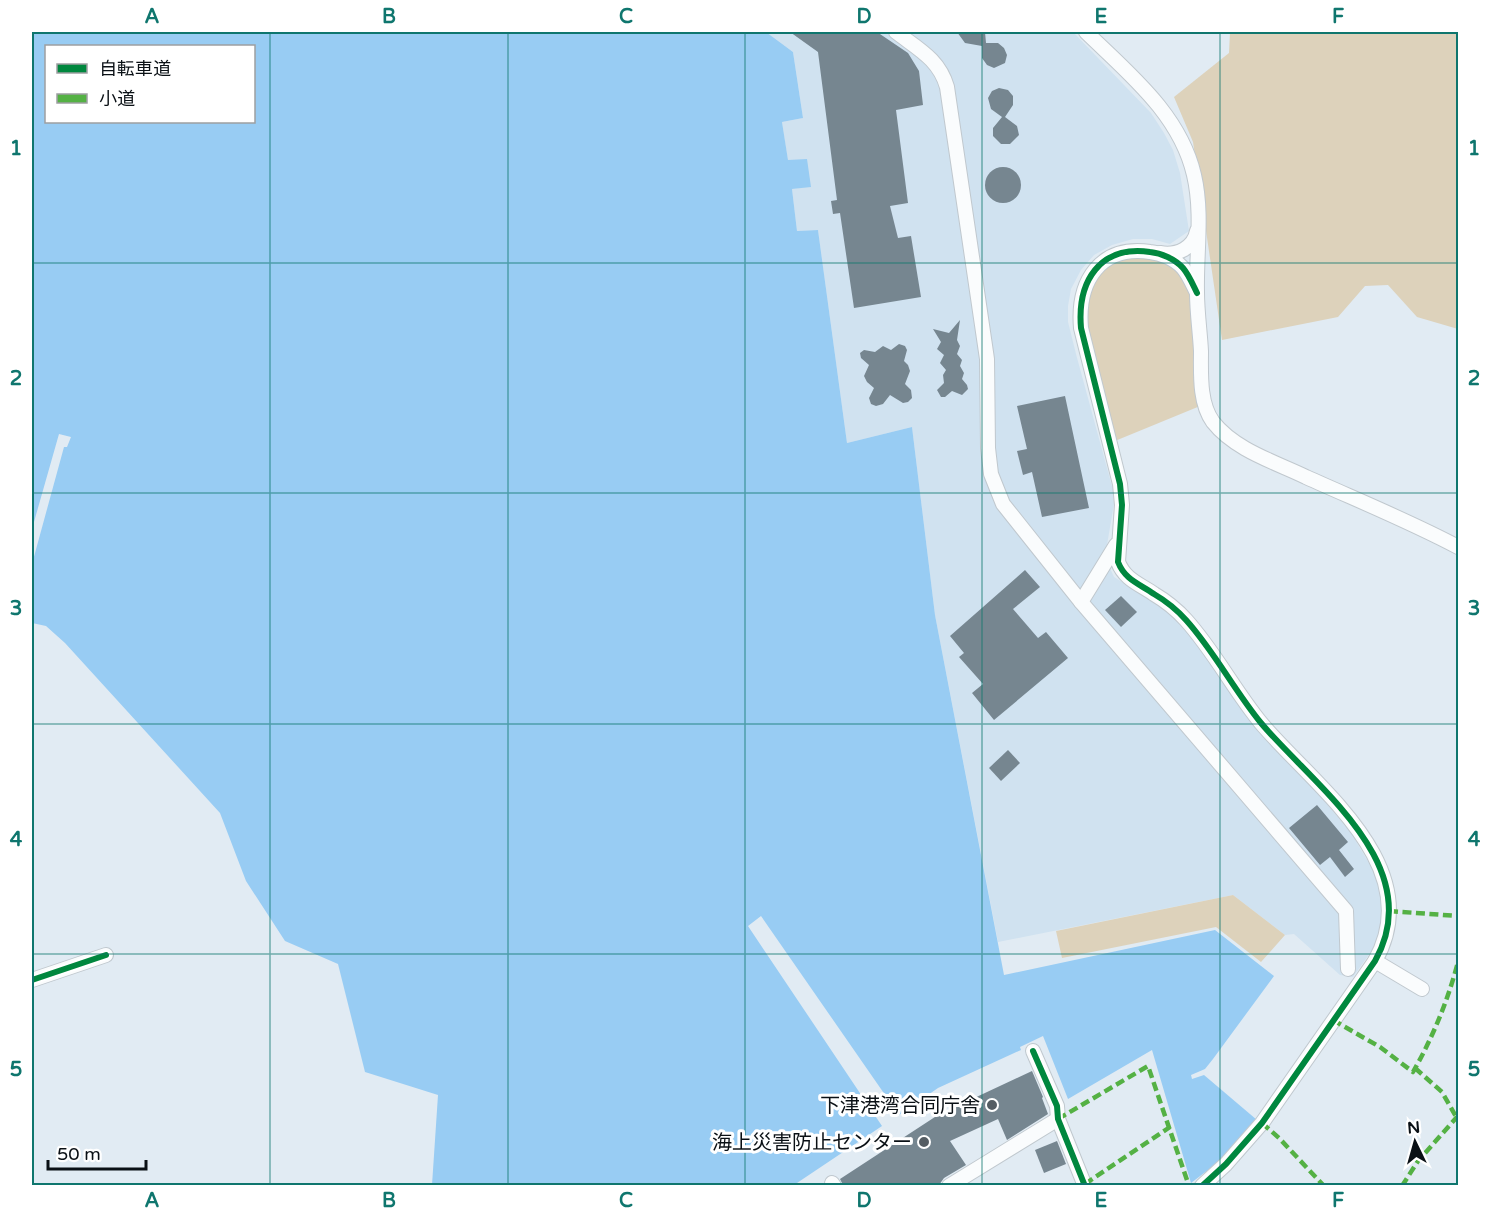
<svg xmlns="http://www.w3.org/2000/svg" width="1490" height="1217" font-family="'Varela Round','Noto Sans JP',sans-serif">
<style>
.built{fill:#d0e2f0}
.green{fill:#ddd2bb}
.water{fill:#98ccf3;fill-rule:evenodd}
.pier{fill:#e1ebf3}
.building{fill:#768690}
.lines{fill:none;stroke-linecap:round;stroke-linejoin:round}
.minor-casing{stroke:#c0c8ce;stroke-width:16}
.minor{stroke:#fafcfd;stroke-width:14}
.quiet{stroke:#54b144;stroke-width:4.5;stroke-dasharray:9 4.5;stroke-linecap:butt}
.cycleway-casing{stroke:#fff;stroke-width:10}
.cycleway{stroke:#00873e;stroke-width:6}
.grid{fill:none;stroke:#0f766e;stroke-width:1.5;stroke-opacity:0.55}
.poi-dot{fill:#555d63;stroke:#fff;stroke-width:2}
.labels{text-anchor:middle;stroke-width:6;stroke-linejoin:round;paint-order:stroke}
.poi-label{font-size:20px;fill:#0a1015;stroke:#fff;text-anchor:end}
.neatline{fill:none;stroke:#0f766e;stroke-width:2}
.grid-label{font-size:20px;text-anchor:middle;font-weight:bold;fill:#0f766e}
</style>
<rect width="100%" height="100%" fill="#e1ebf3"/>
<polygon class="built" points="766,32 1073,32 1151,113 1164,133 1173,150 1180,173 1189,231 1170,244 1152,239 1133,239 1112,245 1094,255 1081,270 1071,289 1068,306 1068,322 1076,354 1113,490 1114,504 1107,545 1108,564 1114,577 1163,607 1182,623 1235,696 1247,718 1262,736 1306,779 1351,833 1375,873 1382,898 1382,925 1373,949 1353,977 1340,975 1294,934 1285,935 1233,895 998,942 935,615 912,427 847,443 818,230 797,231 792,189 811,186 788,161 782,122 803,118 793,52"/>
<g class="green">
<polygon points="1230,32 1458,32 1458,329 1417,317 1388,285 1365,286 1338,317 1222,340 1193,142 1174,97 1229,53"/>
<polygon points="1142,251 1188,276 1205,404 1110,443 1081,300 1113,256"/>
<polygon points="1233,895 1285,935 1261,962 1216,927 1062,958 1056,931"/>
</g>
<path class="water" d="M32 32H766L793 52 803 118 782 122 788 160 807 159 811 187 792 189 797 231 818 230 847 443 912 427 935 615 1004 975 1215 930 1274 976 1213 1059 1205 1069 1191 1075 1192 1079 1204 1075 1257 1120 1225 1157 1191 1183 1152 1050 1068 1099 1043 1036 1020 1047 1021 1050 938 1088 899 1115 761 916 748 926 882 1126 794 1185H432L438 1095 365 1072 338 964 285 941 246 881 220 813 65 643 46 626 32 623ZM46 46H254V122H46Z"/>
<polygon class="pier" points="59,434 71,437 67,447 64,447 32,564 32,529"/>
<g class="building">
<polygon points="790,32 877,32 908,53 919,71 923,105 896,110 908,203 890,206 898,238 911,236 921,297 854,308 840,213 833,214 831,201 837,200 818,52"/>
<polygon points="957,32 985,32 986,43 998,43 1004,48 1007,55 1005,63 994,68 987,65 982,58 982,46 965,43"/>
<polygon points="999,88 1008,90 1013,96 1013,105 1005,117 1017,126 1019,135 1010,144 1001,144 993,136 993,128 1002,117 991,109 988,98 992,91"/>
<circle cx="1003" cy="185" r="18"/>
<polygon points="960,320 957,340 960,346 957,354 962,360 960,366 964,373 962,379 967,385 968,389 962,395 952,391 945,397 941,397 937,390 944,383 943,375 946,370 940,363 944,355 937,349 941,342 933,329 949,333"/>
<polygon points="899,344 905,346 907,350 904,361 908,365 910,371 905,384 911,390 912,398 908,402 903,403 890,395 883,404 876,406 871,404 869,398 874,388 867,382 864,376 869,365 861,358 860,353 864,350 875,352 883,346 891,350"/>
<polygon points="1065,396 1089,508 1042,517 1032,472 1023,475 1017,451 1027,449 1017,406"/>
<polygon points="1025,570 1040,587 1013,609 1038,638 1046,632 1068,658 994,720 972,693 983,684 959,657 964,653 950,636"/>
<polygon points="1121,596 1137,612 1121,627 1105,610"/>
<polygon points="1008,750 1020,763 1001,781 989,768"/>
<polygon points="1317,805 1348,842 1339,850 1354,869 1345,877 1330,857 1320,865 1289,828"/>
<polygon points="1032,1071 1043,1097 1042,1098 1048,1114 1007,1140 998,1119 950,1141 966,1165 944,1178 939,1185 843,1185 840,1179 938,1115"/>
<polygon points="1057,1141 1066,1164 1044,1173 1035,1150"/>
</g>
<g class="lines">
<defs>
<g id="minor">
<path d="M896 32C918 49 939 59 947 87L987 359 988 448 991 474 1003 504 1081 602 1346 911 1348 969"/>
<path d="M1086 32C1128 73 1180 114 1194 175 1203 213 1196 254 1197 292 1197 312 1200 332 1201 351 1201 373 1199 403 1213 422 1235 450 1275 462 1306 477 1357 500 1409 521 1458 547"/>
<path d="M1160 253C1177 256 1194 248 1197 231"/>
<path d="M1197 293C1193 285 1189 275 1183 268 1175 259 1161 253 1150 252 1100 245 1077 281 1081 328L1120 484 1122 505 1118 562C1125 580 1140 584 1154 594 1166 601 1177 610 1186 620 1214 651 1234 690 1261 723 1314 786 1429 866 1375 961L1262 1123 1226 1164 1202 1186"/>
<polyline points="1081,602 1116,545"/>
<polyline points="1375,961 1422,989"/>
<polyline points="32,980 106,955"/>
<polyline points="1033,1051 1057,1106 1058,1119 1085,1186"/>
<polyline points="832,1183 834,1186"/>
<polyline points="949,1186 1058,1119"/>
</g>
</defs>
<use href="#minor" class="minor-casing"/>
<use href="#minor" class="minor"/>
<g class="quiet">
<polyline points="1389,911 1458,916"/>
<path d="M1333 1020 1380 1047 1413 1072C1433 1037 1448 1000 1458 962"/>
<polyline points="1415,1068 1442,1092 1458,1120"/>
<polyline points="1058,1119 1148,1066 1189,1186"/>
<polyline points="1262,1123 1279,1138 1324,1186"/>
<polyline points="1085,1184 1170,1127"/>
<polyline points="1402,1186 1418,1161 1457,1117"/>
<polyline points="1457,1186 1458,1185"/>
</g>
<defs>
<g id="cycleway">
<path d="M1197 293C1193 285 1189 275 1183 268 1175 259 1161 253 1150 252 1100 245 1077 281 1081 328L1120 484 1122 505 1118 562C1125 580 1140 584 1154 594 1166 601 1177 610 1186 620 1214 651 1234 690 1261 723 1314 786 1429 866 1375 961L1262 1123 1226 1164 1202 1186"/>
<polyline points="32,980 106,955"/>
<polyline points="1033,1051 1057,1106 1058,1119 1085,1186"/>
</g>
</defs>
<use href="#cycleway" class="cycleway-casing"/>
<use href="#cycleway" class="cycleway"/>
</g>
<path class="grid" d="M270 32V1186M508 32V1186M745 32V1186M982 32V1186M1220 32V1186M32 263H1458M32 493H1458M32 724H1458M32 954H1458"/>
<g class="poi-dot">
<circle cx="992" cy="1105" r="6"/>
<circle cx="924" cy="1142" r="6"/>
</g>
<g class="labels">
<g class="poi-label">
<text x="980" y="1112">下津港湾合同庁舎</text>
<text x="912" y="1149">海上災害防止センター</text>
</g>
</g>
<rect width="1490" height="1217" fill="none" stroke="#ffffff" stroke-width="66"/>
<rect x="45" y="45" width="210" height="78" fill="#ffffff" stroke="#9d9fa1" stroke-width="1.5"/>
<rect x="57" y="64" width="30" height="9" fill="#00873e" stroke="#9d9fa1" stroke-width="1.5"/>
<text x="99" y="75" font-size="18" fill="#0a1015">自転車道</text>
<rect x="57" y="94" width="30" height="9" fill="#54b144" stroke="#9d9fa1" stroke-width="1.5"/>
<text x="99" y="105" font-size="18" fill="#0a1015">小道</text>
<g transform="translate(1415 1142) rotate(355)" stroke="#ffffff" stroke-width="4.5" paint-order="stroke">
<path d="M0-4.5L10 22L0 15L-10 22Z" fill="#0a1015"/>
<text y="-9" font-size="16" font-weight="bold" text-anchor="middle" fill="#0a1015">N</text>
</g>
<path d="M48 1160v9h98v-9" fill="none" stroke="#0a1015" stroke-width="3"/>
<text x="57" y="1160" font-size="18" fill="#0a1015" stroke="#ffffff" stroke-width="4.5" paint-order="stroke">50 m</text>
<rect x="33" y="33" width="1424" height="1151" class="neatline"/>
<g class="grid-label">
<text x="152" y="23">A</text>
<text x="389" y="23">B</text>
<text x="626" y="23">C</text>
<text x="864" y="23">D</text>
<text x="1101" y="23">E</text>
<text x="1338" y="23">F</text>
<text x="16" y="155">1</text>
<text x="1474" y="155">1</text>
<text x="16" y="385">2</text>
<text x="1474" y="385">2</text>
<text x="16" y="615">3</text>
<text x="1474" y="615">3</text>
<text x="16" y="846">4</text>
<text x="1474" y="846">4</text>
<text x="16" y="1076">5</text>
<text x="1474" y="1076">5</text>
<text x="152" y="1207">A</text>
<text x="389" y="1207">B</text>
<text x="626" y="1207">C</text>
<text x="864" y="1207">D</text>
<text x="1101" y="1207">E</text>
<text x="1338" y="1207">F</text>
</g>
</svg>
